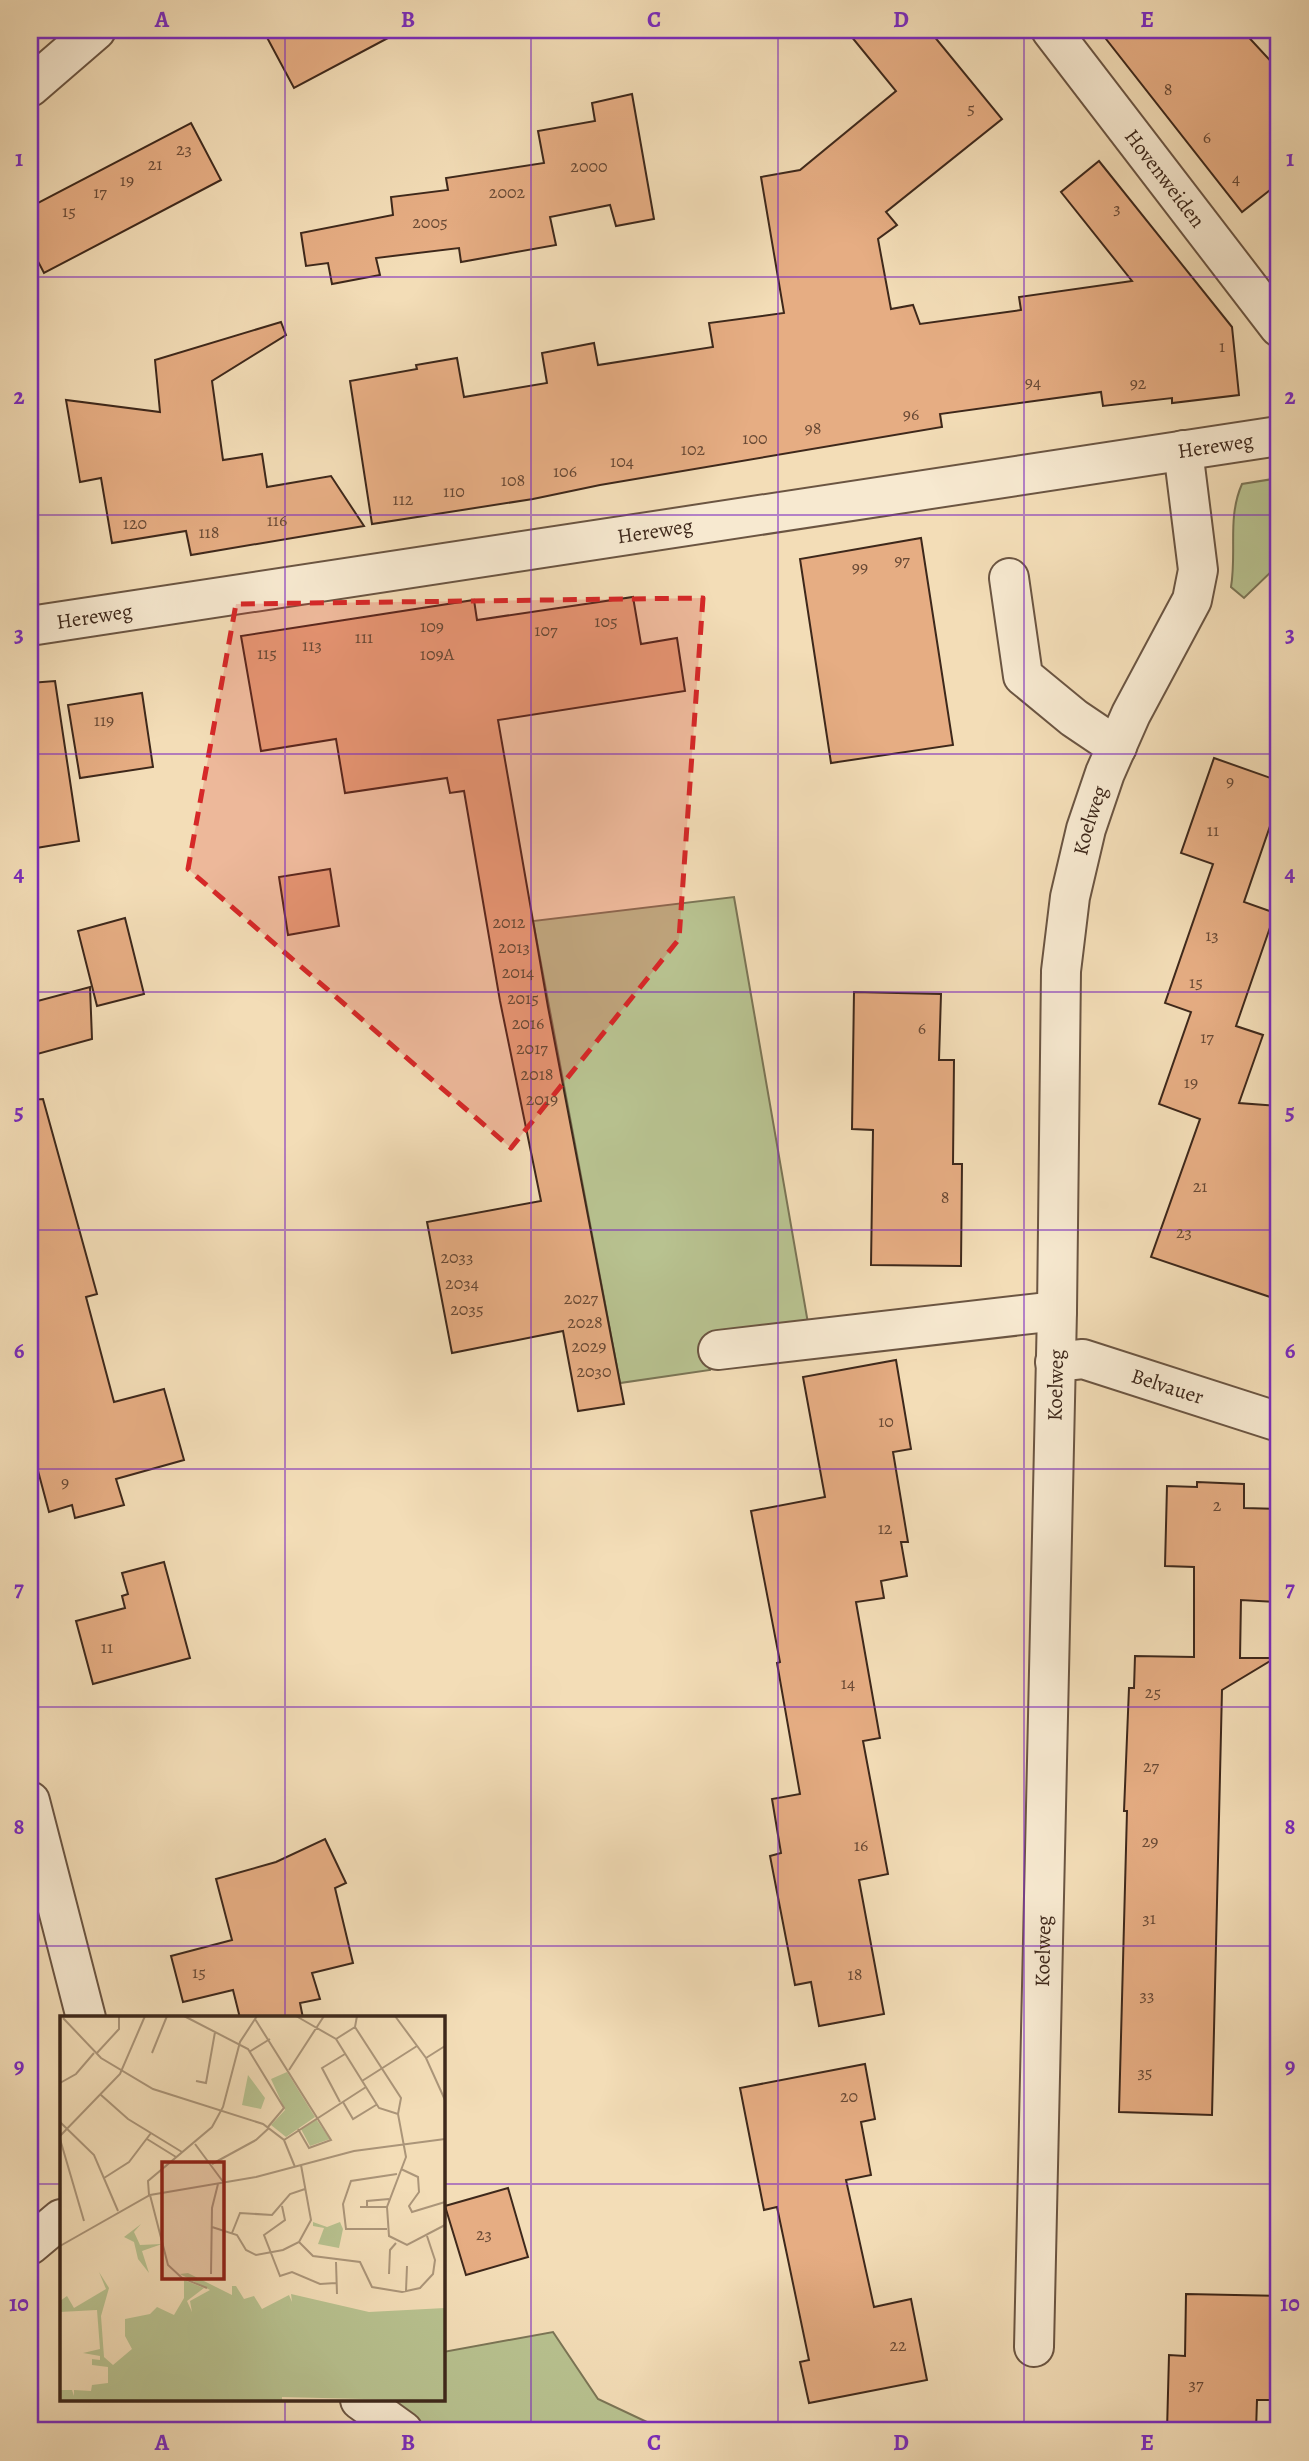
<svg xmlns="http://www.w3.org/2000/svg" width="1309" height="2461" font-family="Alegreya,serif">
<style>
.green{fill:#b8c290;stroke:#7b7556;stroke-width:2}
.building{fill:#e6ad83;stroke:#3e281b;stroke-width:2}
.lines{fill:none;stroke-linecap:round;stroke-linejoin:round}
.minor-casing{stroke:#6b5542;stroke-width:42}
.minor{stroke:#f7e9d0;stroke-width:38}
.marked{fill:#d62828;fill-opacity:0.2;stroke:#d62828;stroke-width:5;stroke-dasharray:14 9;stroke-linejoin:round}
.grid{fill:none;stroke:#7b2cbf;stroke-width:2;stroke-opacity:0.55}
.labels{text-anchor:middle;stroke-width:5;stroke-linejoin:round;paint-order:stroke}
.number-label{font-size:18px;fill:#684935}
.street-label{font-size:21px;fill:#3e281b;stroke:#f7e9d0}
.inset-road{fill:none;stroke:#ab9579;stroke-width:2}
.view{fill:#8f2418;fill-opacity:0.15;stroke:#8f2418;stroke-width:3.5}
.inset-edge{fill:none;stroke:#3e281b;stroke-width:3.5}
.neatline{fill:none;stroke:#7b2cbf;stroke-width:2.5}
.grid-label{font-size:23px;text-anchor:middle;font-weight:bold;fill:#7b2cbf}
</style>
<rect width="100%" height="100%" fill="#f3ddb7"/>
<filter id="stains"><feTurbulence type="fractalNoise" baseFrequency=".00286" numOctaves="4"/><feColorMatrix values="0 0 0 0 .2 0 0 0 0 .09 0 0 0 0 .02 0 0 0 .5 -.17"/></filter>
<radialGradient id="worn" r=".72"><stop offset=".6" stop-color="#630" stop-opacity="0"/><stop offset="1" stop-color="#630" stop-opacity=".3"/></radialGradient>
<g class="green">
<path d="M1279 478V564L1244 598 1231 587C1237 551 1227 518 1242 484Z"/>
<polygon points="734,897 809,1329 706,1342 710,1370 620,1383 533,921"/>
<polygon points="553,2332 598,2399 666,2431 433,2431 382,2400 443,2400 443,2352"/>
</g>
<g class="building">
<polygon points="263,30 403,30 294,88"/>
<polygon points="846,30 929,30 1002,119 886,212 897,225 878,239 891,309 913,305 920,324 1021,310 1019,297 1132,281 1061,192 1099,161 1232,327 1239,395 1172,403 1172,398 1103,406 1101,392 940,414 942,427 600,485 533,499 372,524 350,381 417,369 416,365 457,358 464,397 547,383 542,353 594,343 598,365 713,347 709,323 784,313 761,177 800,170 896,91"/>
<polygon points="1099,30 1242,30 1279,70 1279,183 1242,212"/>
<polygon points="632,94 654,219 616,226 610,205 550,217 556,245 461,262 459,248 376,258 380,275 332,284 328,263 306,266 301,233 393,215 391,197 448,190 446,178 544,163 538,131 595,121 592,103"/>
<polygon points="191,123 221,180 44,273 30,246 30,207"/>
<polygon points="281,322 286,335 212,381 223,460 262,454 267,487 331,476 364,526 191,555 186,531 112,543 101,478 80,482 66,400 160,412 155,360"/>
<polygon points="921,538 953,745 831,763 800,559"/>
<polygon points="633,597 641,644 677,638 685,691 498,720 548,1007 624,1404 578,1411 563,1331 452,1353 427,1222 541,1201 500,1001 464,791 450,793 447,778 345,793 336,739 261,751 241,636 474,600 477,620"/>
<polygon points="55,681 79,841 30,849 30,683"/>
<polygon points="142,693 153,767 80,778 68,705"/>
<polygon points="1214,758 1279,781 1279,800 1244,902 1275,913 1236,1026 1263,1035 1239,1103 1279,1106 1279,1300 1151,1257 1200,1119 1159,1104 1191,1012 1165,1003 1213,864 1181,853"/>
<polygon points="330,869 339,926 288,935 279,877"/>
<polygon points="125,918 144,994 97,1006 78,931"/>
<polygon points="90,987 92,1039 30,1056 30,1003"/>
<polygon points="854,992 941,994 939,1060 954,1060 953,1164 962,1164 961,1266 871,1265 873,1130 852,1129"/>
<polygon points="43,1099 97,1294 86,1297 114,1402 164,1389 184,1460 116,1479 124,1505 75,1518 72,1505 49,1512 30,1441 30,1100"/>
<polygon points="896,1360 911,1449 893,1452 908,1542 901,1542 907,1576 881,1581 884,1598 856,1602 880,1738 863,1741 888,1874 859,1880 884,2014 819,2026 811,1982 795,1985 770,1856 781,1853 772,1799 800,1794 777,1663 780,1662 751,1511 825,1497 803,1377"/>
<polygon points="1197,1482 1244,1484 1244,1508 1279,1509 1279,1602 1241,1600 1240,1658 1275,1658 1222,1690 1212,2115 1119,2112 1127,1811 1124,1811 1129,1688 1134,1688 1135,1656 1194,1657 1194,1567 1165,1566 1167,1486 1197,1487"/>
<polygon points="164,1562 190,1658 93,1684 76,1621 125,1608 122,1596 128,1594 122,1573"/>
<polygon points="325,1839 346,1883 335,1888 353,1963 312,1973 320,1999 300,2003 303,2018 240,2018 233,1990 183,2002 171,1956 232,1940 216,1879 276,1862"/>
<polygon points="865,2064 875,2119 861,2122 871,2175 846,2180 874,2307 911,2299 927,2380 809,2403 800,2362 809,2360 777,2207 764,2210 740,2088"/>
<polygon points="508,2188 528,2257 466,2275 445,2206"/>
<polygon points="1186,2294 1279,2296 1279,2400 1257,2400 1256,2431 1167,2431 1169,2355 1185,2356"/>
</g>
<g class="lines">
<defs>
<g id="minor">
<path id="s1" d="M1051 30 1279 327"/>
<polyline points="30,87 96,30"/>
<polyline points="1009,578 1023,676 1074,718 1117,747"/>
<path id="s2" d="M30 626 1279 436"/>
<polyline points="718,1350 1057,1311"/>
<path id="s3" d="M1055 1362 1083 1359 1279 1422"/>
<polyline points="30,1801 86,2018"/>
<polyline points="30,2245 61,2219"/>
<path id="s4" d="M1034 2347 1057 1311 1061 971 1070 897 1086 829 1105 773 1131 714 1192 600 1198 570 1183 450"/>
<polyline points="360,2400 403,2431"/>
</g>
</defs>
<use href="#minor" class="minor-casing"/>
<use href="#minor" class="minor"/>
</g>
<path class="marked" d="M703 598 679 939 511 1148 188 869 236 604Z"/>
<path class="grid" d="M285 30V2018M531 30V2431M778 30V2431M1024 30V2431M30 277H1279M30 515H1279M30 754H1279M30 992H1279M30 1230H1279M30 1469H1279M30 1707H1279M30 1946H1279M30 2184H61M443 2184H1279M285 2400V2431"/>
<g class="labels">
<g class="number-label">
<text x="1168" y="95">8</text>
<text x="971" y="114">5</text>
<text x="1207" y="143">6</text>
<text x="184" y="155">23</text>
<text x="155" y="170">21</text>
<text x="589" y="172">2000</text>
<text x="1236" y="184">4</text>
<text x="127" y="186">19</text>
<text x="100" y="198">17</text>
<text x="507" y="198">2002</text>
<text x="1117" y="214">3</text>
<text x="69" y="217">15</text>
<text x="430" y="228">2005</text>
<text x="1222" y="352">1</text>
<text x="1033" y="388">94</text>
<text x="1138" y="389">92</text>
<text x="911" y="420">96</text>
<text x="813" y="434">98</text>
<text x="755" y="444">100</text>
<text x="693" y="455">102</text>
<text x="622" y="467">104</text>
<text x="565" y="477">106</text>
<text x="513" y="486">108</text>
<text x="454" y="497">110</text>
<text x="403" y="505">112</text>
<text x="277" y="526">116</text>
<text x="135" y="529">120</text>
<text x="209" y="538">118</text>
<text x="902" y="566">97</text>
<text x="860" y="573">99</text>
<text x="606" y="627">105</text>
<text x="432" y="632">109</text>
<text x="546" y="636">107</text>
<text x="364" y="643">111</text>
<text x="312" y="651">113</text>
<text x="267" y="659">115</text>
<text x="437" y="660">109A</text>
<text x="104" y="726">119</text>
<text x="1230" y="787">9</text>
<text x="1213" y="836">11</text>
<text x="509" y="928">2012</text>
<text x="1212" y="941">13</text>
<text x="514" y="953">2013</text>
<text x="518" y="978">2014</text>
<text x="1196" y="988">15</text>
<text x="523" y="1004">2015</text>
<text x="528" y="1029">2016</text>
<text x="922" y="1034">6</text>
<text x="1207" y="1043">17</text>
<text x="532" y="1054">2017</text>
<text x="537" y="1080">2018</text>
<text x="1191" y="1088">19</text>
<text x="542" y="1105">2019</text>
<text x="1200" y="1192">21</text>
<text x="945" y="1203">8</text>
<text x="1184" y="1238">23</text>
<text x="457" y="1263">2033</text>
<text x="462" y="1289">2034</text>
<text x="581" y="1304">2027</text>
<text x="467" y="1315">2035</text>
<text x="585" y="1328">2028</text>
<text x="589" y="1352">2029</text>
<text x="594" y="1377">2030</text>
<text x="886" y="1427">10</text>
<text x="65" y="1488">9</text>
<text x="1217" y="1511">2</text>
<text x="885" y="1534">12</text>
<text x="107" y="1653">11</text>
<text x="848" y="1689">14</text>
<text x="1153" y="1698">25</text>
<text x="1151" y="1772">27</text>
<text x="1150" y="1847">29</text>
<text x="861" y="1851">16</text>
<text x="1149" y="1924">31</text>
<text x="199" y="1978">15</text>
<text x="855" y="1980">18</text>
<text x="1147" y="2001">33</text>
<text x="1145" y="2078">35</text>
<text x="849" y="2102">20</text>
<text x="484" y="2240">23</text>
<text x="898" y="2351">22</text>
<text x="1196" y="2390">37</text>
</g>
<g class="street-label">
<text dy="7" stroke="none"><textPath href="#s1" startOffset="187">Hovenweiden</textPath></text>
<text dy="7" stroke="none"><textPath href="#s2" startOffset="1199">Hereweg</textPath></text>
<text dy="7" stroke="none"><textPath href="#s2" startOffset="632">Hereweg</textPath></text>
<text dy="7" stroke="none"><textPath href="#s2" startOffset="65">Hereweg</textPath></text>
<text dy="7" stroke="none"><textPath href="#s4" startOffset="1530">Koelweg</textPath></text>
<text dy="7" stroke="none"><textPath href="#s4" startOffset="962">Koelweg</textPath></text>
<text dy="7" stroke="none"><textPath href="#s3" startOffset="117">Belvauer</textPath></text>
<text dy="7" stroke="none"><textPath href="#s4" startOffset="396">Koelweg</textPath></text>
</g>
</g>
<g transform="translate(60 2016)">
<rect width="385" height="385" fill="#f3ddb7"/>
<path d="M227 56 255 101 226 121 211 109 225 94 211 63ZM188 59 205 82 201 93 182 89ZM256 103 270 123 250 130 241 113ZM253 206 267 211 280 206 283 213 279 232 258 228 264 212 253 210ZM81 208 74 216 80 229 102 228 82 235 89 257 78 243 74 226 64 221ZM39 256 49 272 41 300 44 341 53 349 72 333 65 320V303L90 298 97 291 114 299 124 282V264L144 272 127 285 132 296 130 285 150 274 120 258 128 257 172 279V270H176L184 283 194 280 202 293 229 279 232 286 231 278 309 296 385 292V385L222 381V385H0V374H12L14 380V374L31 375 32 369 48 367V351L32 349V343L40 344V340L23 337 40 333 37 294 0 296V285L7 280 14 292 46 273Z" fill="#b8c290"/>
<path class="inset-road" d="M124 0 188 33 224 92 208 111M236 0 276 23 319 92 338 98M335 0 366 42 385 84M3 2 41 42 93 73 203 108 224 124 235 151M195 3 271 124 249 132 238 113M295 11 341 82 338 98 346 141 327 191 329 220 347 229 385 209M276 23 295 11 297 0M189 36 210 23M92 37 107 0M36 38 59 13V0M366 42 385 30M229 54 264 0M136 65 146 67 155 16M302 65 357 30M0 67 16 58 34 37M41 79 68 103 122 136M280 86 262 52 285 38M283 86 293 103 316 89M0 106 34 139 58 195M0 120 60 58 85 0M0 123 24 205M87 123 116 141M224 124 306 71M135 128 164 167M152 148 196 124 209 112M341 153 358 161 359 176 349 190 352 196 385 186M44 162 69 146 91 117M89 179 88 165 152 111 163 91 180 26 197 0M90 179 108 249 122 262 147 272M222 190 225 204 204 219 220 260 232 256 260 268 276 267M300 191H327M307 191V185L329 183M152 211 177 219 186 234 196 239 223 234 239 226 251 204 241 149M327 213H286L283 188 291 165 337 158M172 217 180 197 212 199 230 178 245 173M239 226 253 240 300 246 312 271 342 276 360 272 373 258 375 244 367 220M0 230 90 179 196 161 294 135 385 123M276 246 277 278M151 258 152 192 158 168M329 258 330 234 336 227M346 275 347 250"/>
<path class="view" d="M102 146H164V263H102Z"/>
<rect width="385" height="385" class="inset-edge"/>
</g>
<rect width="1309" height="2461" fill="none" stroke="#f3ddb7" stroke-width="77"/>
<rect x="38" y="38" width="1232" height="2384" class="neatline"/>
<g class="grid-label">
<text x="162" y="27">A</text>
<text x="408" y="27">B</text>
<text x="654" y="27">C</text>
<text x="901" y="27">D</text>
<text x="1147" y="27">E</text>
<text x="19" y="166">1</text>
<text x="1290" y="166">1</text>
<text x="19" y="404">2</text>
<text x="1290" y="404">2</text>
<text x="19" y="642">3</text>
<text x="1290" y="642">3</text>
<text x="19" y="881">4</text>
<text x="1290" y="881">4</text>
<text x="19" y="1119">5</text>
<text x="1290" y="1119">5</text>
<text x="19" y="1358">6</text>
<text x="1290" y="1358">6</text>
<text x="19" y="1596">7</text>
<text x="1290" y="1596">7</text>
<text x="19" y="1834">8</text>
<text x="1290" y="1834">8</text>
<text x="19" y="2073">9</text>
<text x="1290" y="2073">9</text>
<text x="19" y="2311">10</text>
<text x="1290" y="2311">10</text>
<text x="162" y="2450">A</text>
<text x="408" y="2450">B</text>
<text x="654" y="2450">C</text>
<text x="901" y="2450">D</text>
<text x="1147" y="2450">E</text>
</g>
<rect width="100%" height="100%" filter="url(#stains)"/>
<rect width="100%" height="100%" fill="url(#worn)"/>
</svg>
